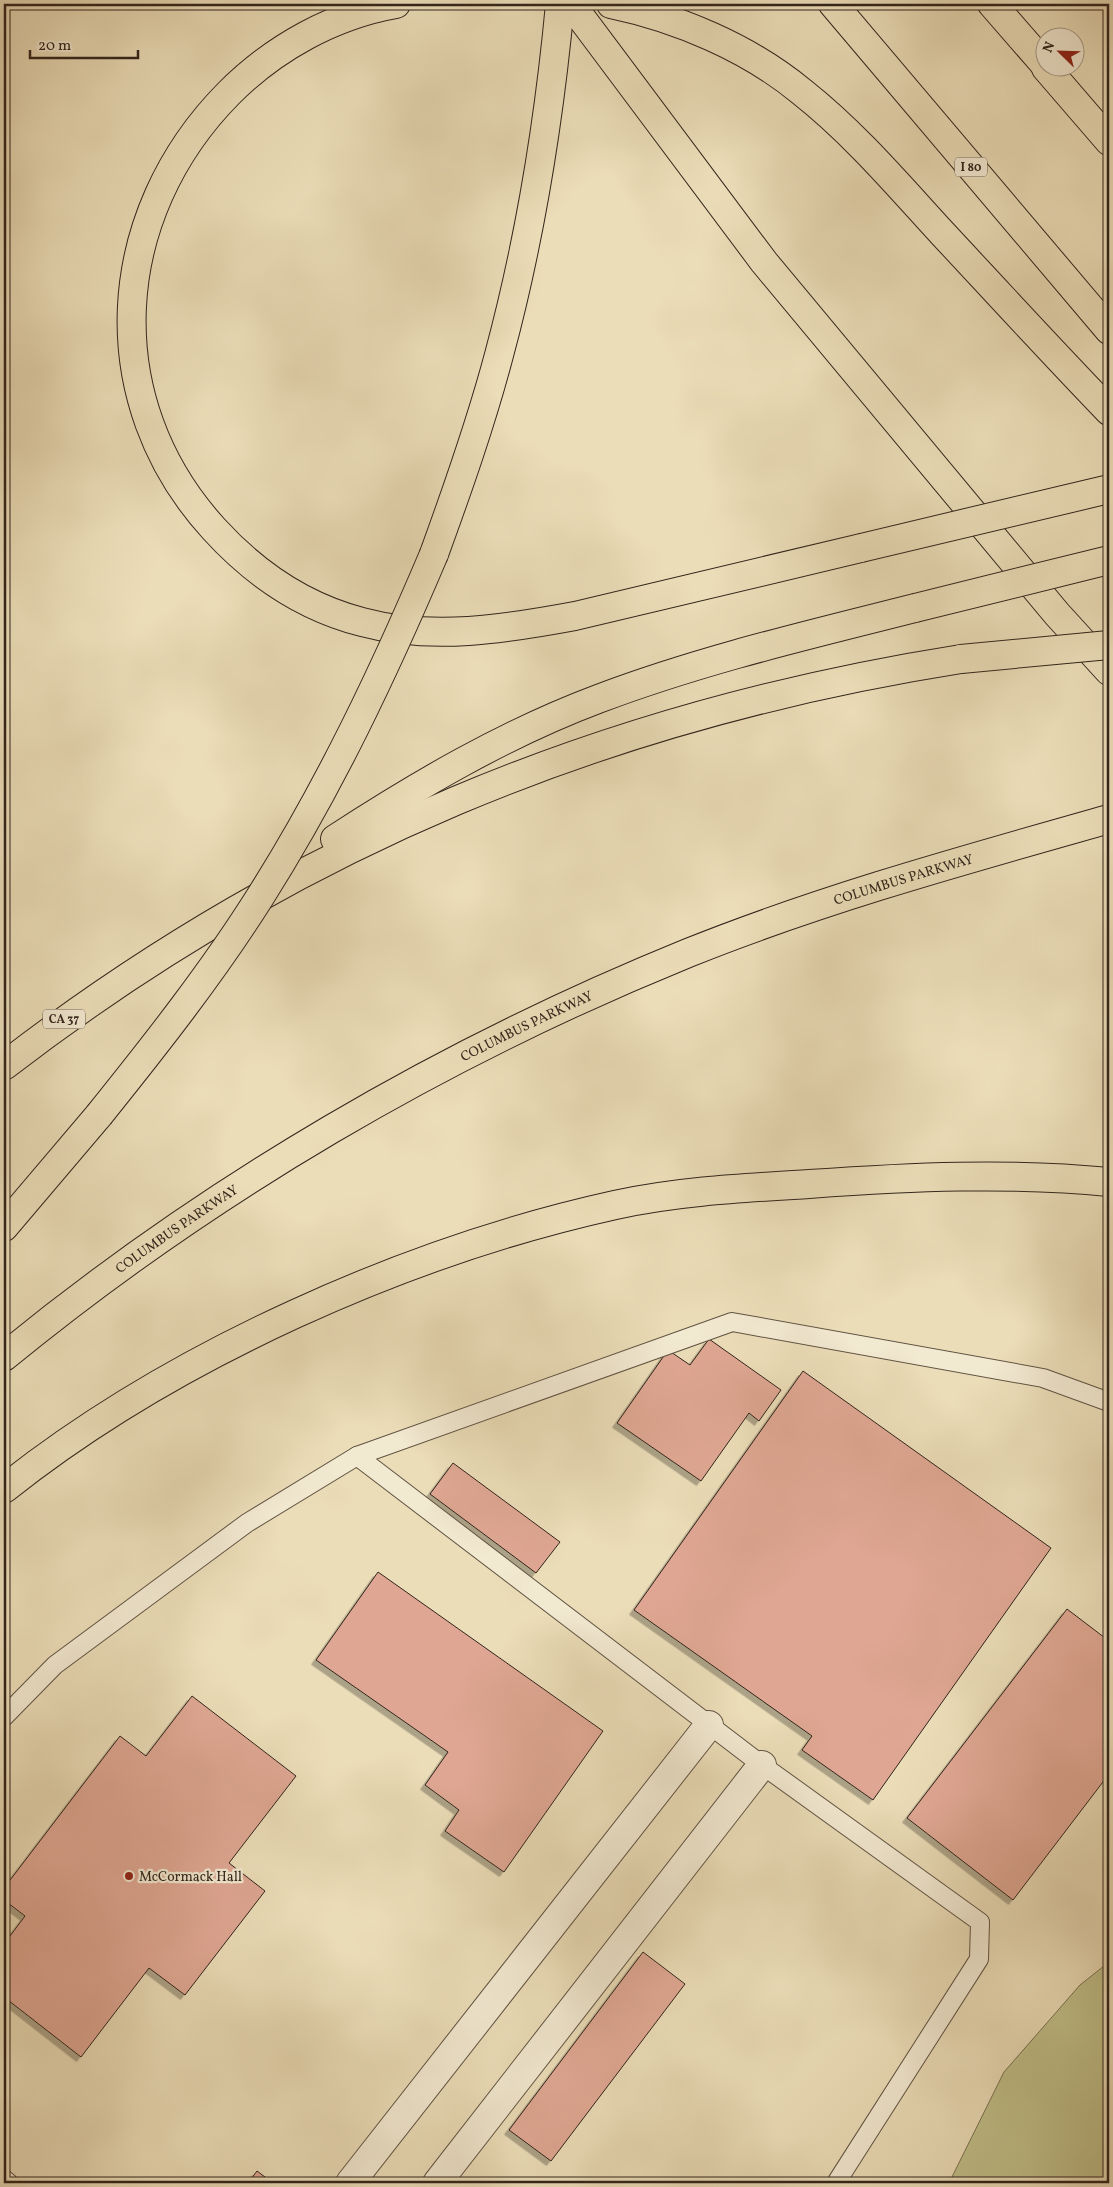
<svg xmlns="http://www.w3.org/2000/svg" width="1113" height="2187" font-family="Vollkorn,serif">
<style>
.green{fill:#c0bf89;stroke:#797252}
.building{fill:#dfa793;stroke:#32251c;filter:url(#shadow)}
.lines{fill:none;stroke-linecap:round;stroke-linejoin:round}
.lane-casing{stroke:#605343;stroke-width:20}
.street-casing{stroke:#605343;stroke-width:30}
.highway-casing{stroke:#32251c;stroke-width:30}
.lane{stroke:#f2e9d1;stroke-width:18}
.street{stroke:#f2e9d1;stroke-width:28}
.highway{stroke:#ebddb8;stroke-width:28}
.highway-bridge-casing{stroke:#32251c;stroke-width:30;stroke-linecap:butt}
.highway-bridge{stroke:#ebddb8;stroke-width:28}
.poi-dot{fill:#8f2418;stroke:#f2e9d1;stroke-width:2}
.labels{text-anchor:middle;stroke-width:4.5;stroke-linejoin:round;paint-order:stroke}
.shield{fill:#f2e9d1;stroke:#6c6052;stroke-width:1}
.shield-label{font-size:12px;font-weight:bold;fill:#32251c}
.street-label{font-size:14px;fill:#32251c;stroke:#f2e9d1}
.poi-label{font-size:14px;fill:#32251c;stroke:#f2e9d1;text-anchor:start}
</style>
<defs>
<filter id="shadow"><feDropShadow dx="-4.5" dy="4.5" stdDeviation="0" flood-color="#0004"/></filter>
</defs>
<rect width="100%" height="100%" fill="#ebddb8"/>
<filter id="stains"><feTurbulence type="fractalNoise" baseFrequency=".004" numOctaves="4"/><feColorMatrix values="0 0 0 0 .2 0 0 0 0 .09 0 0 0 0 .02 0 0 0 .5 -.17"/></filter>
<radialGradient id="worn" r=".72"><stop offset=".6" stop-color="#630" stop-opacity="0"/><stop offset="1" stop-color="#630" stop-opacity=".3"/></radialGradient>
<polygon class="green" points="1109,1962 1109,2183 949,2183 1004,2072 1080,1985"/>
<g class="building">
<polygon points="709,1339 781,1390 759,1421 749,1413 701,1481 617,1423 668,1350 690,1365"/>
<polygon points="803,1371 1051,1548 873,1800 802,1750 812,1736 634,1610"/>
<polygon points="453,1463 560,1542 536,1573 430,1494"/>
<polygon points="378,1572 603,1731 504,1872 445,1831 459,1810 425,1785 448,1752 316,1660"/>
<polygon points="1067,1609 1109,1641 1109,1774 1013,1900 907,1818"/>
<polygon points="192,1696 296,1776 229,1863 265,1891 185,1995 149,1968 81,2057 4,1997 4,1944 25,1916 4,1900 4,1888 120,1736 146,1756"/>
<polygon points="643,1952 685,1984 551,2161 509,2130"/>
<polygon points="257,2171 273,2183 248,2183"/>
</g>
<g class="lines">
<defs>
<g id="lane">
<polyline points="357,1456 732,1322 1043,1378 1109,1402"/>
<polyline points="4,1717 55,1665 247,1523 357,1456 762,1765 980,1922 979,1959 836,2183"/>
<polyline points="4,2179 9,2183"/>
</g>
<g id="street">
<polyline points="350,2183 709,1725"/>
<polyline points="437,2183 762,1765"/>
</g>
<g id="highway">
<path d="M396 4C333 15 274 48 229 93 108 215 96 400 214 529 254 573 304 607 362 622 432 641 505 629 575 616L861 548"/>
<polyline points="571,4 764,262 1057,614 1109,671"/>
<path d="M611 4C678 18 749 48 802 92 854 133 898 185 943 234 998 293 1053 353 1109 411"/>
<polyline points="833,4 1109,330"/>
<polyline points="992,4 1046,66"/>
<polyline points="1046,68 1109,141"/>
<path d="M434 554C458 488 481 423 499 355 530 240 549 122 560 4"/>
<path d="M335 839C418 785 505 734 598 699 701 660 808 635 915 608"/>
<path d="M4 1066C290 845 605 715 961 659"/>
<polyline points="4,1227 99,1115"/>
<path id="s1" d="M4 1357C209 1189 442 1053 688 953 825 898 968 859 1109 819"/>
<path d="M4 1489C171 1356 407 1251 615 1205 679 1191 744 1188 809 1184 909 1177 1009 1172 1109 1182"/>
</g>
</defs>
<use href="#lane" class="lane-casing"/>
<use href="#street" class="street-casing"/>
<use href="#highway" class="highway-casing"/>
<use href="#lane" class="lane"/>
<use href="#street" class="street"/>
<use href="#highway" class="highway"/>
<defs>
<g id="highway-bridge">
<polyline points="861,548 1109,489"/>
<polyline points="915,608 1109,560"/>
<polyline points="961,659 1109,645"/>
<path d="M99 1115C156 1044 212 973 260 897 329 788 384 672 434 554"/>
</g>
</defs>
<use href="#highway-bridge" class="highway-bridge-casing"/>
<use href="#highway-bridge" class="highway-bridge"/>
</g>
<circle class="poi-dot" cx="129" cy="1876" r="5"/>
<g class="labels">
<g class="shield">
<rect x="955" y="157.5" width="32" height="19" rx="4"/>
<rect x="43" y="1009.5" width="42" height="19" rx="4"/>
</g>
<g class="shield-label">
<text x="971" y="171">I 80</text>
<text x="64" y="1023">CA 37</text>
</g>
<g class="street-label">
<text dy="5" stroke="none"><textPath href="#s1" startOffset="1025">COLUMBUS PARKWAY</textPath></text>
<text dy="5" stroke="none"><textPath href="#s1" startOffset="620">COLUMBUS PARKWAY</textPath></text>
<text dy="5" stroke="none"><textPath href="#s1" startOffset="215">COLUMBUS PARKWAY</textPath></text>
</g>
<g class="poi-label">
<text x="139" y="1881">McCormack Hall</text>
</g>
</g>
<rect width="1113" height="2187" fill="none" stroke="#ebddb8" stroke-width="20"/>
<rect x="5" y="5" width="1103" height="2177" fill="none" stroke="#32251c" stroke-width="2.5"/>
<rect x="10" y="10" width="1093" height="2167" fill="none" stroke="#32251c"/>
<g transform="translate(1060 52) rotate(293)"><circle r="24" fill="#f2e9d1" stroke="#a59b89"/>
<path d="M0-4L9 19L0 12L-9 19Z" fill="#8f2418"/>
<text y="-8" font-size="14" font-weight="bold" text-anchor="middle" fill="#32251c">N</text>
</g>
<path d="M30 50v8h108v-8" fill="none" stroke="#32251c" stroke-width="2.5"/>
<text x="38" y="50" font-size="15" fill="#32251c" stroke="#f2e9d1" stroke-width="4" paint-order="stroke">20 m</text>
<rect width="100%" height="100%" filter="url(#stains)"/>
<rect width="100%" height="100%" fill="url(#worn)"/>
</svg>
